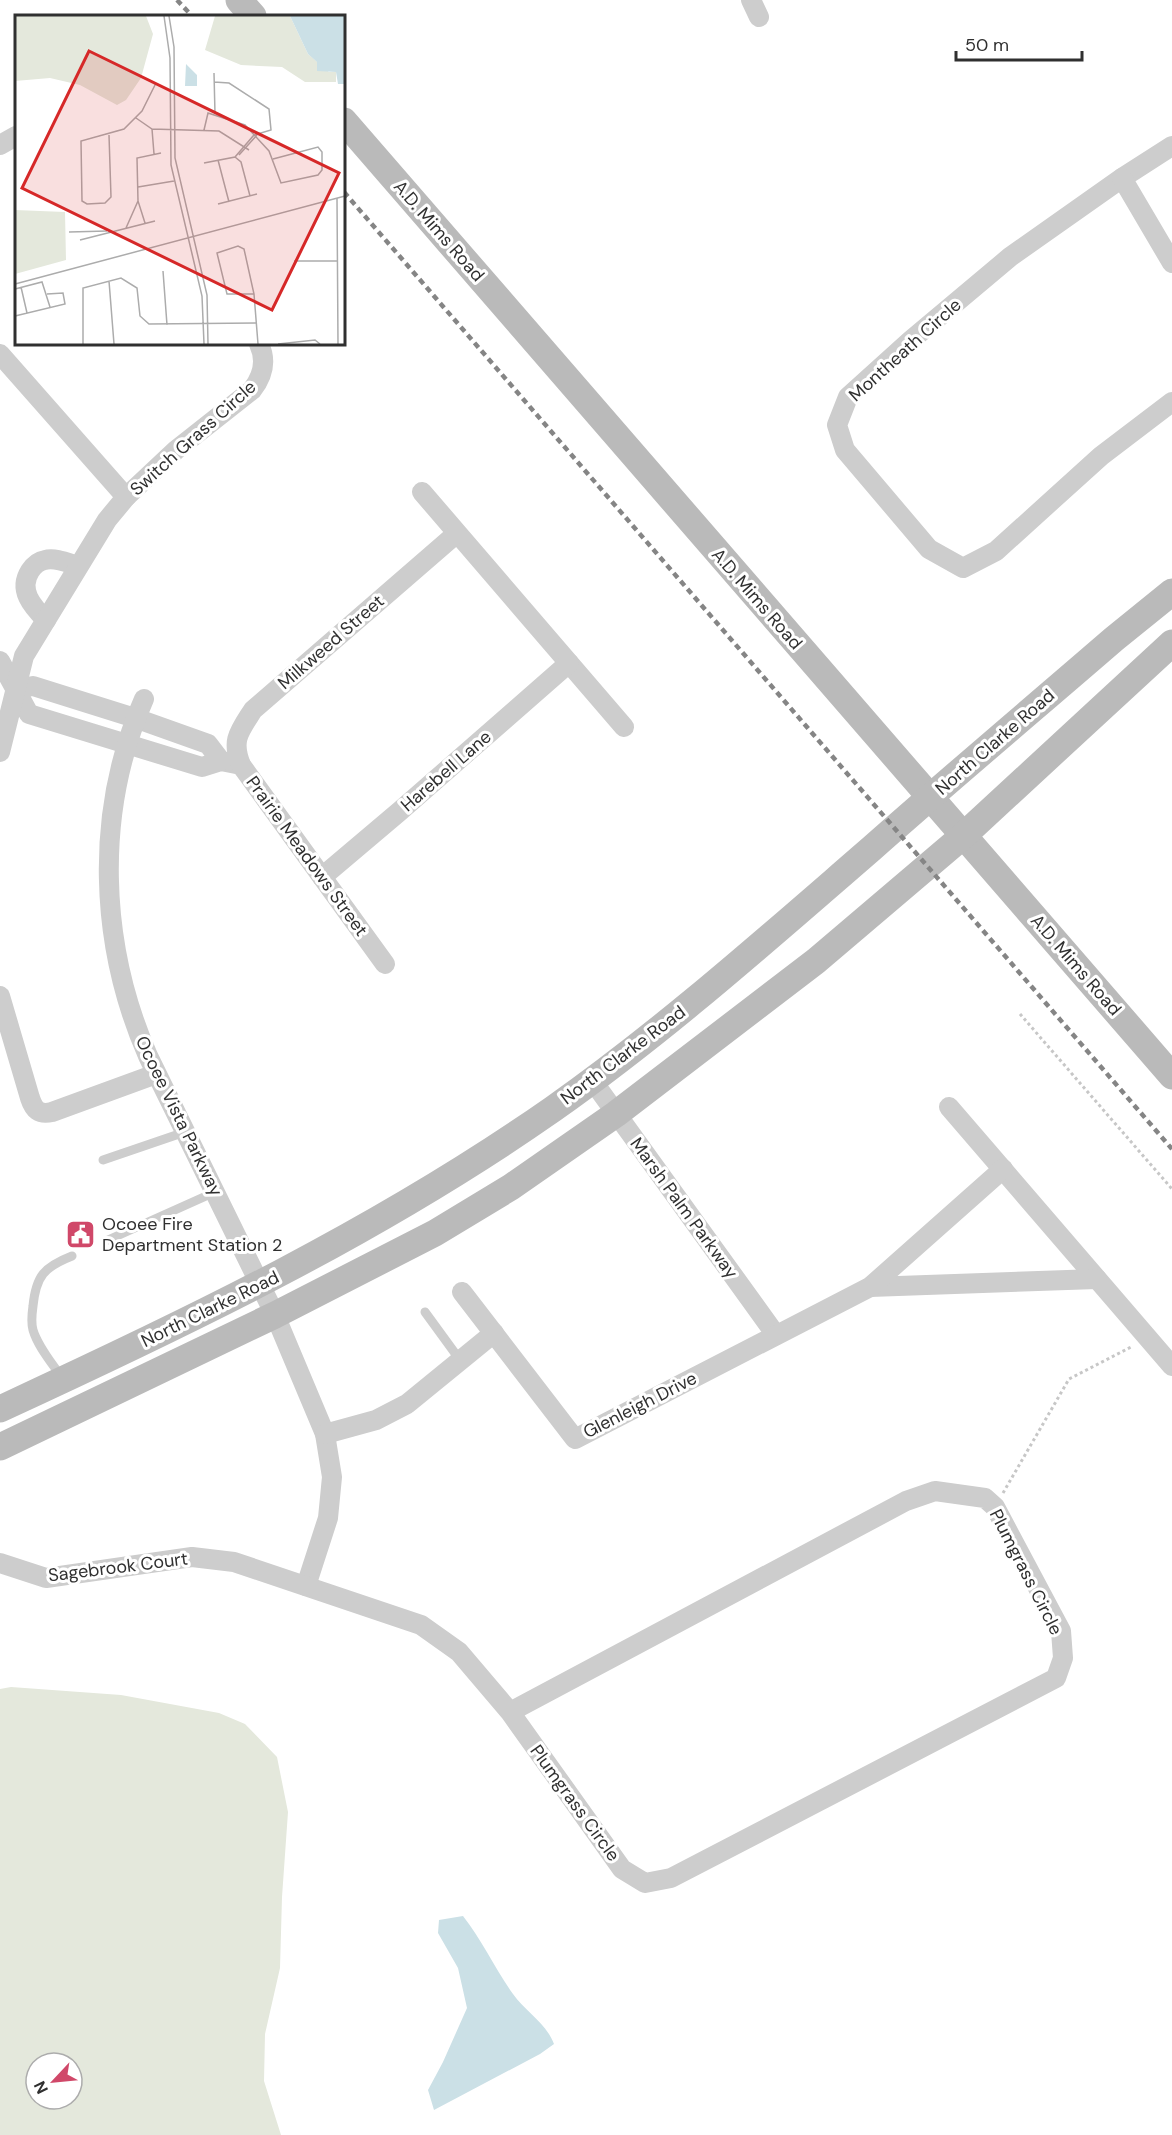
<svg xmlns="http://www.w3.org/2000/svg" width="1172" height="2135" font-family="'DM Sans',sans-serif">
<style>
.green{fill:#e4e8dc;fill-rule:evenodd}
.water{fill:#cbe0e6}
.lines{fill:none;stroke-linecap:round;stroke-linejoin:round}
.path{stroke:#c7c7c7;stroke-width:3;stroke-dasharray:3 3;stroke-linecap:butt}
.lane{stroke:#cdcdcd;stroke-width:9}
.street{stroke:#cdcdcd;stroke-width:20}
.secondary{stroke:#bababa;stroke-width:27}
.rail{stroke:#858585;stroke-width:4.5;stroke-dasharray:6 4.5;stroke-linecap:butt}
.labels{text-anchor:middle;stroke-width:6;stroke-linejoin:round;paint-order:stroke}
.street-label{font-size:18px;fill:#303030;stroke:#fff}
.poi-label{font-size:18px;fill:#303030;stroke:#fff;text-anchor:start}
.inset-road{fill:none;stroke:#acacac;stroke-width:1.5}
.view{fill:#d62828;fill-opacity:0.15;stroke:#d62828;stroke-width:3}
.inset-edge{fill:none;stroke:#303030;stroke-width:3}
</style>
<rect width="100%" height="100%" fill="#fff"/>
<path class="green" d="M11 1687 121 1695 219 1713 245 1724 277 1757 288 1812 282 1897 280 1968 265 2034 264 2081 281 2135H0V1689ZM36 2063H72V2099H36Z"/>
<path class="water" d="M463 1916C482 1940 495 1969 513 1994 526 2012 546 2023 554 2044L540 2054 434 2110 428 2090 443 2062 467 2008 458 1968 438 1933 439 1920Z"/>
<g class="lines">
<g class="path">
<polyline points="1020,1014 1172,1189"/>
<polyline points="1003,1493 1069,1379 1131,1347"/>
</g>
<g class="lane">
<polyline points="103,1160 185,1132"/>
<polyline points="108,1240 215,1192"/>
<polyline points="425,1312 460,1360"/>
<path d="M62 1378C52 1363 38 1347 33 1330 31 1323 32 1313 33 1306 36 1276 44 1267 72 1256"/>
</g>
<g class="street">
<polyline points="751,0 759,17"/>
<polyline points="0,145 16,136"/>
<polyline points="1172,146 1122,178 1010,257 910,341 848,397 837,425 845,450 929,549 963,568 996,551 1101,456 1172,402"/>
<polyline points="1122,178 1172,263"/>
<polyline points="0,354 126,497"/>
<polyline points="422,492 624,727"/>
<path d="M46 620C32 606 18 590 30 571 34 565 39 561 45 560 55 557 68 563 78 566"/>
<polyline points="0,661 29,714 202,767 221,761 241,765"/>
<polyline points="16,689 33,686 135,718 208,744 221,761"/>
<path d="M144 699C94 812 99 944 148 1056L275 1315 325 1434 332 1477 328 1518 306 1586"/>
<path d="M0 752 24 656 107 520 126 497 176 450 252 390C263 376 267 361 259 344"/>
<polyline points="322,877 400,811 569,663"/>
<path d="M385 964 241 765C231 740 239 732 253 710L456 534"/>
<path d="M0 996 30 1098C34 1110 39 1115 52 1112L156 1074"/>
<polyline points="592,1080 776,1335"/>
<polyline points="949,1107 1172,1366"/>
<polyline points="870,1287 1097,1279"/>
<polyline points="462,1292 575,1439 870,1287 1003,1169"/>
<polyline points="325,1434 376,1420 407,1404 494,1333"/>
<polyline points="0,1563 46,1578 192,1557 234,1562 421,1625 459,1652 510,1712 622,1869 645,1883 671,1878 1056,1678 1063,1658 1061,1631 995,1507 985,1498 935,1491 906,1501 510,1712"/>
</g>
<g class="secondary">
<polyline points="239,0 253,16"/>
<polyline points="344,121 1172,1076"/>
<path d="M0 1409C191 1321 380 1230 553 1109 665 1030 767 939 871 849 951 778 1033 709 1114 639L1172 592"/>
<polyline points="0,1447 275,1315 435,1233 511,1187 616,1114 816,961 963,836 1172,643"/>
</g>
<g class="rail">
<polyline points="177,0 192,16"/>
<polyline points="344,192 1172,1149"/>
</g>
</g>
<defs>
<symbol id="civic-square" viewBox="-11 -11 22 22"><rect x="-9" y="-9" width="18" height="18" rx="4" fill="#d04869" stroke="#fff"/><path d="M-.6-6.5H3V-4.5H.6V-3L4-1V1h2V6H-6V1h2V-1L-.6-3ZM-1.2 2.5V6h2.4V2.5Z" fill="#fff"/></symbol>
</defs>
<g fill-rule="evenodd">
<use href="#civic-square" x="64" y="1218" width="33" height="33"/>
</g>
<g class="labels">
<g class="street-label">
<text transform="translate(439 231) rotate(49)" y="6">A.D. Mims Road</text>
<text transform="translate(905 350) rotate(-42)" y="6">Montheath Circle</text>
<text transform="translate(193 438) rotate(-42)" y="6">Switch Grass Circle</text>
<text transform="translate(757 599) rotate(49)" y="6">A.D. Mims Road</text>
<text transform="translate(331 642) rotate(-41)" y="6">Milkweed Street</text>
<text transform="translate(995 742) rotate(-41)" y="6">North Clarke Road</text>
<text transform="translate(446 771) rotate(-41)" y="6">Harebell Lane</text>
<text transform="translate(307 856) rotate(54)" y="6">Prairie Meadows Street</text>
<text transform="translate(1076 965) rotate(49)" y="6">A.D. Mims Road</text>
<text transform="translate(623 1055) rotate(-37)" y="6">North Clarke Road</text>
<text transform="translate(179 1116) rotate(64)" y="6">Ocoee Vista Parkway</text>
<text transform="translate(684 1208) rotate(54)" y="6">Marsh Palm Parkway</text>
<text transform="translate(210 1309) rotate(-26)" y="6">North Clarke Road</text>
<text transform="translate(640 1405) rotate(-27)" y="6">Glenleigh Drive</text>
<text transform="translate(118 1567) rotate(-7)" y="6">Sagebrook Court</text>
<text transform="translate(1026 1572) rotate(63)" y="6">Plumgrass Circle</text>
<text transform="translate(575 1803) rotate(54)" y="6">Plumgrass Circle</text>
</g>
<g class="poi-label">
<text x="102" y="1230">Ocoee Fire<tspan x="102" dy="21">Department Station 2</tspan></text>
</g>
</g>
<g transform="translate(15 15)">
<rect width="330" height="330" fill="#fff"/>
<path d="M0 1H131L138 19 126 63 111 85 102 90 65 70 35 63 0 66V76ZM200 1H275L293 39 314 57H321V67H290L267 52 226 50 190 35ZM0 195 50 197 51 245 0 259Z" fill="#e4e8dc"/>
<path d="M275 1H330V69H323L321 57 302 56V47L293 39ZM171 49 182 60V71H170Z" fill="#cbe0e6"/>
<path class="inset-road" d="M149 1 155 43 156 150 187 281 189 329M154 1 159 32 160 143 192 280 193 329M199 58 200 99M121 103 137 114 204 116 234 135M137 114 139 139M189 115 193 98 230 110 254 136 266 168 303 160 307 155V137L303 132 258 144M94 120 96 182 90 188 72 189 67 186 66 126 109 114 127 96 141 68M224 140 242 120M220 142 226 147 235 181M203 145 214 187M189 148 220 142 239 120 256 115 254 94 214 68 199 67M123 172 159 166M322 183 323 329M203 189 242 179M130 208 123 186 122 143 146 138M111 213 123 186M54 217 92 216M65 225 140 206M279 246H322M148 256 152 310M94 266 99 329M0 269 330 181M6 272 12 298M0 274 27 267 35 292M239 279H212L202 238 223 231 229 234 239 279 243 329M0 301 50 289 48 278 32 279M68 329V273L106 263 122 273 125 301 134 309 242 308M263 329 300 325 305 329"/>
<path class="view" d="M74 36 324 158 257 295 7 173Z"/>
<rect width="330" height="330" class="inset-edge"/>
</g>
<g transform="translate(54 2081) rotate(244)"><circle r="28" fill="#ffffff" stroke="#acacac" stroke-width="1.5"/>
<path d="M0-4.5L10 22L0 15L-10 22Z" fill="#d04869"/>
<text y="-9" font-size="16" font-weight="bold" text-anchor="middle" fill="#303030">N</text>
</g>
<path d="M956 51v9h126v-9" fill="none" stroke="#303030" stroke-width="3"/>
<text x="965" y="51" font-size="18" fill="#303030" stroke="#ffffff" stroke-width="4.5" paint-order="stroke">50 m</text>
</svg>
